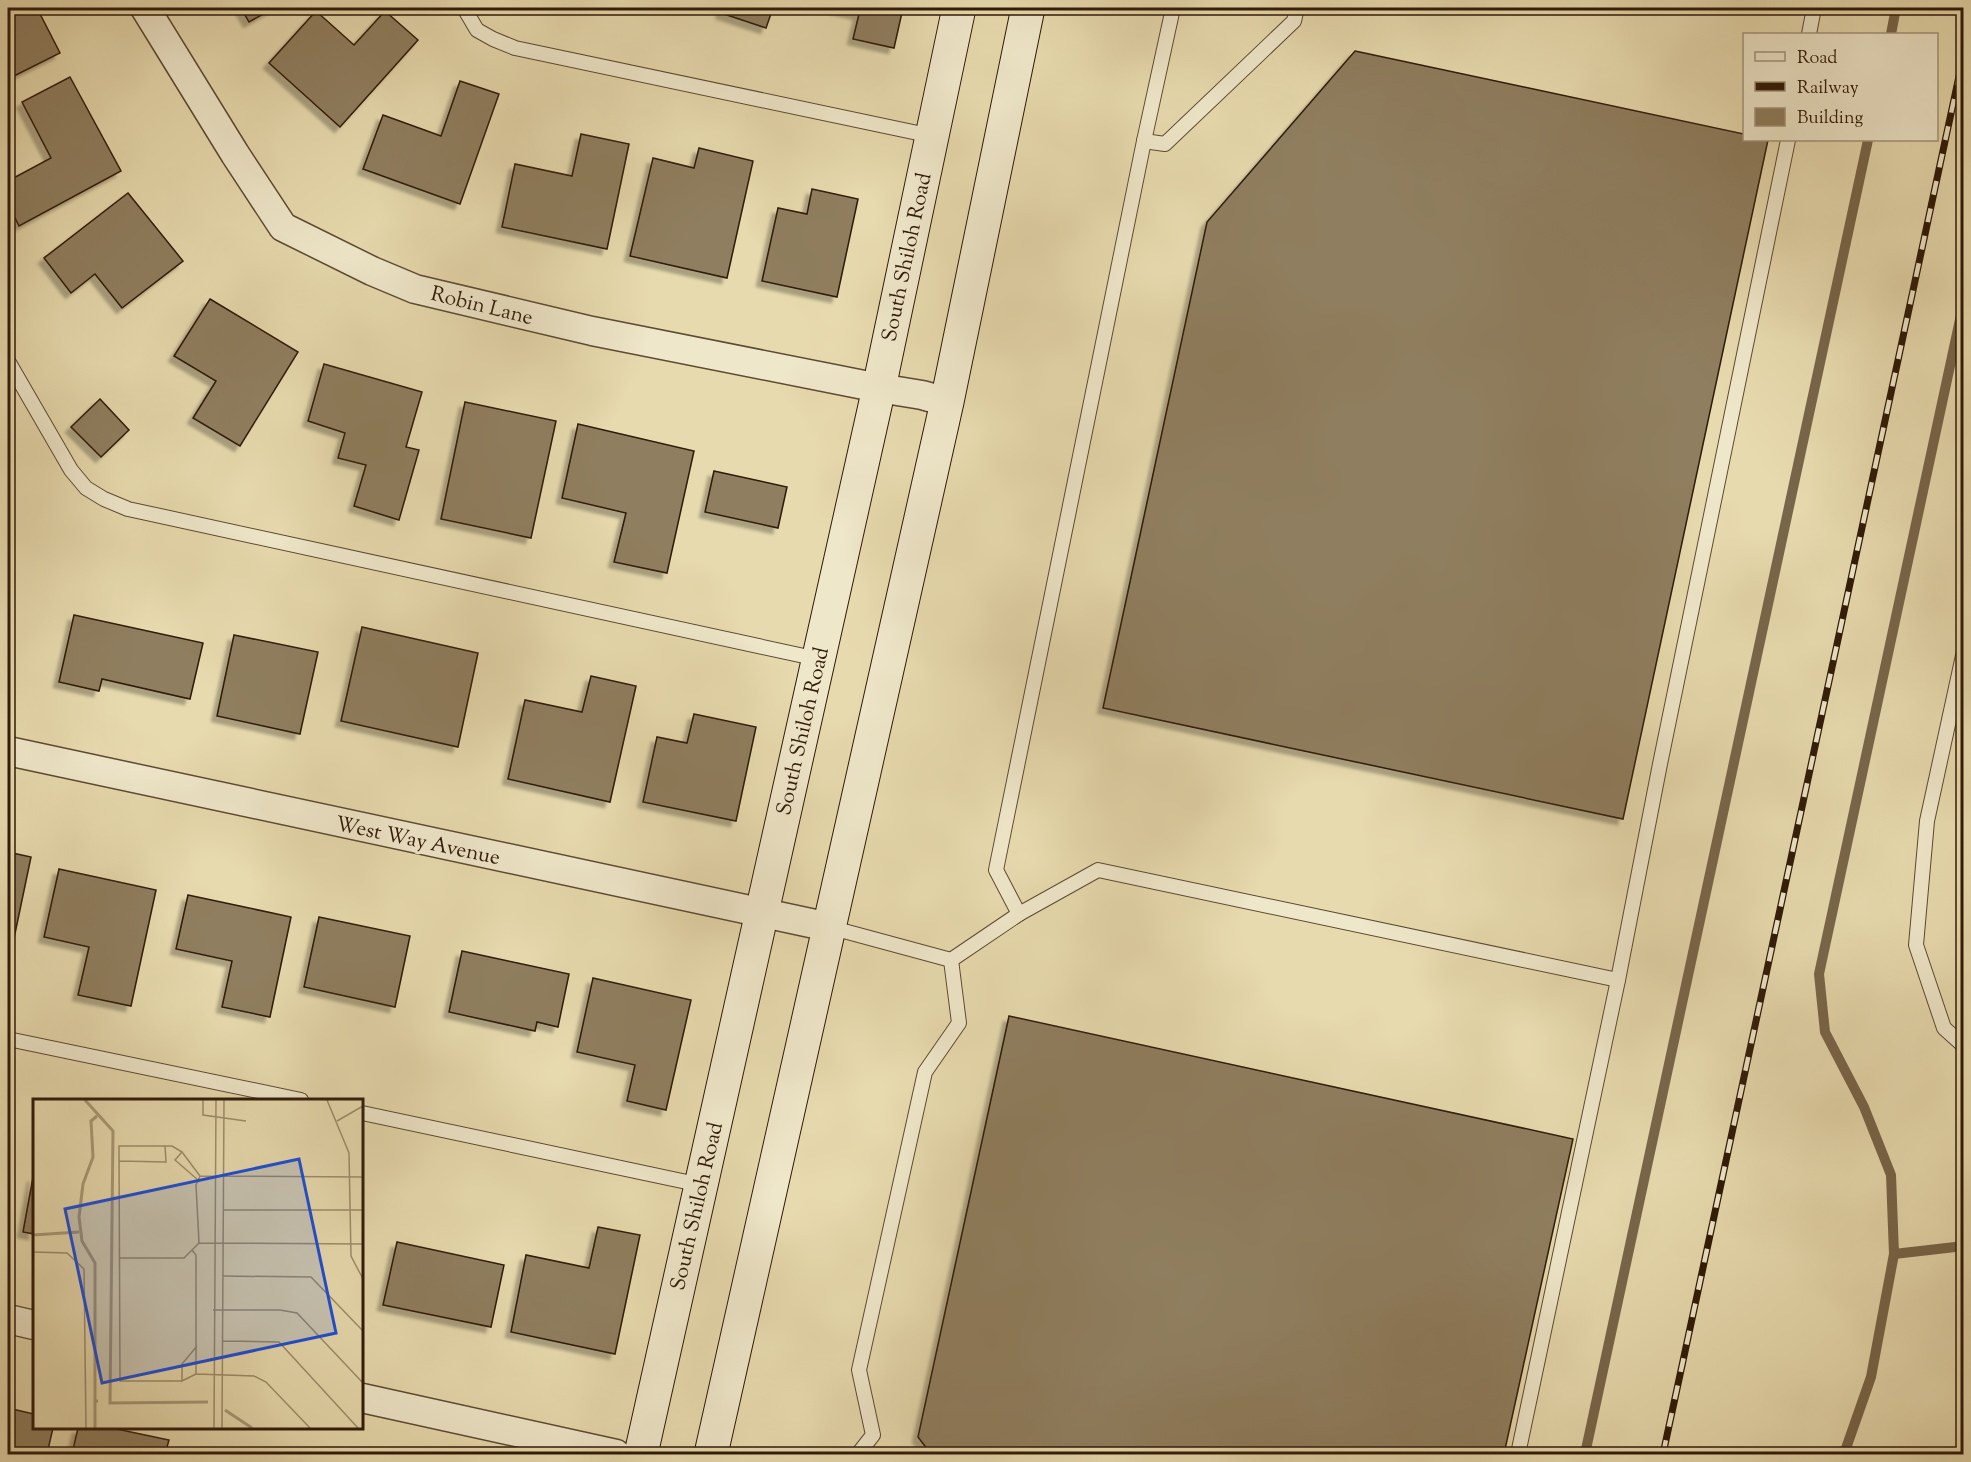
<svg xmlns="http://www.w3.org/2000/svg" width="1971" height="1462" font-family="'Sorts Mill Goudy',serif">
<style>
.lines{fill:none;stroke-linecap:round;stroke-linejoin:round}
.stream{stroke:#78664a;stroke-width:10}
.building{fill:#8f7e5e;stroke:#2f1a08;stroke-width:1.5;filter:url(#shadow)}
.service-casing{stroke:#5d4a32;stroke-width:16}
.minor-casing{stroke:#5d4a32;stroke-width:31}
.secondary-casing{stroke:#2f1a08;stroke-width:35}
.service{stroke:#efe7ca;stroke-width:14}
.minor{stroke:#efe7ca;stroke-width:28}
.secondary{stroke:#efe7ca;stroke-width:33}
.rail-casing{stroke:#2f1a08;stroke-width:7}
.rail{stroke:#efe7ca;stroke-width:4.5;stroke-dasharray:14;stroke-linecap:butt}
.labels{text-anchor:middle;stroke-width:6;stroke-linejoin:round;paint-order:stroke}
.street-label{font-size:21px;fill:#2f1a08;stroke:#efe7ca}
.inset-river{fill:none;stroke:#a89976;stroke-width:3}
.inset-road{fill:none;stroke:#9d8d6c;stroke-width:1.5}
.view{fill:#1d4ed8;fill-opacity:0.15;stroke:#1d4ed8;stroke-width:3}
.inset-edge{fill:none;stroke:#2f1a08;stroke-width:3}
</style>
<defs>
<filter id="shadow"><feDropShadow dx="-5.5" dy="5.5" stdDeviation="1.5" flood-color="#0004"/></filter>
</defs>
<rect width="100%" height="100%" fill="#e7daae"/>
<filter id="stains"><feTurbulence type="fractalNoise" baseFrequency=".00333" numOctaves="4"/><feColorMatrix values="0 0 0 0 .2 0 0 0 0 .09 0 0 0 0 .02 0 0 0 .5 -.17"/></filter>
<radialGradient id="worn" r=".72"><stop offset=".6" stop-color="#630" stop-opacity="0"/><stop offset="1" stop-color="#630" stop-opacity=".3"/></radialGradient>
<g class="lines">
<g class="stream">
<polyline points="1891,34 1896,8"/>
<polyline points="1894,1254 1964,1246"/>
<polyline points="1585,1454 1868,140"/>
<polyline points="1844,1454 1871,1377 1894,1254 1891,1175 1864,1107 1825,1032 1819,974 1964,301"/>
</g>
</g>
<g class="building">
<polygon points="8,8 37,8 60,53 8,79"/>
<polygon points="241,8 274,8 249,22"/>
<polygon points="723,8 773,8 766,28 721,13"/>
<polygon points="834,8 903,8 894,48 853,39 859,14"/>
<polygon points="316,11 354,45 385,11 418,40 340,127 269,63"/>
<polygon points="1355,51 1744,134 1744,140 1768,140 1623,819 1103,708 1207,222"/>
<polygon points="70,77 121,171 19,226 8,204 8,181 51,158 22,102"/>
<polygon points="460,81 499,94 460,204 363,169 383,115 441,136"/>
<polygon points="581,134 629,144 607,249 502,227 515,164 572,176"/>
<polygon points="699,148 753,161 727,278 630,256 653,158 694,168"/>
<polygon points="812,189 858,199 837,297 762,281 778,208 807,214"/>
<polygon points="128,193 183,261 122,308 95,274 71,293 44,258"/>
<polygon points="210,299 298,352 240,446 193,418 216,381 174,356"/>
<polygon points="324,364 422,392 406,447 419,450 399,520 354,506 366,465 338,458 345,433 308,421"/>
<polygon points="100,399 129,430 101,457 71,427"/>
<polygon points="465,402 556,421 531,538 441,519"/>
<polygon points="578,424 694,451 667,573 614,562 626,513 562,498"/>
<polygon points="714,471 787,487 778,528 705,512"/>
<polygon points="74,615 203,643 190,699 102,679 99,691 59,682"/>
<polygon points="362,627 478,653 458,747 341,721"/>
<polygon points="234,635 318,652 300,734 217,716"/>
<polygon points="591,676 636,686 610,802 508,779 525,700 582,712"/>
<polygon points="694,714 756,727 736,821 643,802 657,737 687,743"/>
<polygon points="8,852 31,857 8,967"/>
<polygon points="59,869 156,890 131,1006 78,995 89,947 44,937"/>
<polygon points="188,895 291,917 270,1017 222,1007 232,961 176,949"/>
<polygon points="319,917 410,936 395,1007 304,987"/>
<polygon points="462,951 569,974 558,1027 537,1022 535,1031 449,1012"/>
<polygon points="593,978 691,1000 666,1110 627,1101 635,1065 577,1052"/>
<polygon points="1009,1016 1573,1139 1504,1454 931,1454 918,1437"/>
<polygon points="33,1177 34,1177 34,1234 23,1232"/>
<polygon points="598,1227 640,1235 615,1354 511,1332 526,1255 589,1268"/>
<polygon points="397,1242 504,1265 491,1327 383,1305"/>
<polygon points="8,1408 34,1414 34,1428 53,1428 47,1454 8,1454"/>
<polygon points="78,1428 112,1428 169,1440 165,1454 72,1454"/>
</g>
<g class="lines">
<defs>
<g id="service">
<polyline points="464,8 477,30 493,39 515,48 932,136"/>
<polyline points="1809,34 1814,8"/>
<polyline points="1144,141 1165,144 1294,21 1297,8"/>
<polyline points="8,361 71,470 86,488 104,499 128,509 818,659"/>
<polyline points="1964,651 1927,821 1916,945 1944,1028 1964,1046"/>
<polyline points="1019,914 1098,870 1618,980"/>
<polyline points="829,927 951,960"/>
<polyline points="8,1039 301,1100"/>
<polyline points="362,1113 701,1185"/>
<polyline points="858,1454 873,1435 859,1370 925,1072 959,1023 951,960 1019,914 996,870 1144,141 1173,8"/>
<polyline points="1518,1454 1618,980 1660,764 1788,140"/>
</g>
<g id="minor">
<polyline points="145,8 235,154 283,227 372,271 415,289 592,331 879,388 922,395 947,402"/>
<polyline points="8,751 829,927"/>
<polyline points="8,1319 34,1325"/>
<polyline points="362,1398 616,1454"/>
</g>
<g id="secondary">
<polyline points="641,1454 879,388 959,8"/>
<polyline points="711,1454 947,402 1028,8"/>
</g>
</defs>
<use href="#service" class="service-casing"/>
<use href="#minor" class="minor-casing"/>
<use href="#secondary" class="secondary-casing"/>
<use href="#service" class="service"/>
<use href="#minor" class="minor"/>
<use href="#secondary" class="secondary"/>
<defs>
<polyline id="rail" points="1663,1454 1964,53"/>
</defs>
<use href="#rail" class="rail-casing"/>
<use href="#rail" class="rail"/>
</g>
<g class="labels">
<g class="street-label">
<text transform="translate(906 257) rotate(-78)" y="7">South Shiloh Road</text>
<text transform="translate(482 305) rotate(14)" y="7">Robin Lane</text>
<text transform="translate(802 731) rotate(-77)" y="7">South Shiloh Road</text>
<text transform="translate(418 840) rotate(12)" y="7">West Way Avenue</text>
<text transform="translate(696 1206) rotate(-77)" y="7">South Shiloh Road</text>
</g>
</g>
<g transform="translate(33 1099)">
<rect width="330" height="330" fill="#e7daae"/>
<path class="inset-river" d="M52 1 80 32 77 304 175 303M0 136 46 133M62 302V164L49 142 46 118 50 85 60 58 58 22 64 17M192 311 219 329M62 329V302H65"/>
<path class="inset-road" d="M170 1V16L213 22M294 1 316 54 318 157 330 180M304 22 330 7M149 53 139 47H86L87 282H149M86 62 133 63 132 47M165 81 142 61 149 53 167 77M190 111H330M166 144 330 145M0 153 34 154 51 170 53 329M86 159H151L159 151M189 177 278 178 330 232M180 211H247L264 214 330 284M189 242 246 243 325 329M163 275 149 282V265L164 247M181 329 183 1M189 329 191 1M277 329 233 283 221 277 163 275V156L159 151 166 144 163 86 167 77 330 78"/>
<path class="view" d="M266 60 303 234 69 284 32 110Z"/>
<rect width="330" height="330" class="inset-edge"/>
</g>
<rect width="1971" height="1462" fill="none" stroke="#e7daae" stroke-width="30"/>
<rect x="9" y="9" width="1953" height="1444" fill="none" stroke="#2f1a08" stroke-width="3"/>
<rect x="15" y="15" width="1941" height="1432" fill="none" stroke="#2f1a08" stroke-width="1.5"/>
<rect x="1743" y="33" width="195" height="108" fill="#efe7ca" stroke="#a2957c" stroke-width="1.5"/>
<rect x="1755" y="52" width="30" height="9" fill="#efe7ca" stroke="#a2957c" stroke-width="1.5"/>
<text x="1797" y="63" font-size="18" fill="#2f1a08">Road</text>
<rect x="1755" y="82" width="30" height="9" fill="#2f1a08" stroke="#a2957c" stroke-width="1.5"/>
<text x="1797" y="93" font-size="18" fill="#2f1a08">Railway</text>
<rect x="1755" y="108" width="30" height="18" fill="#8f7e5e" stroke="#a2957c" stroke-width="1.5"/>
<text x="1797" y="123" font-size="18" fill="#2f1a08">Building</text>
<rect width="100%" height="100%" filter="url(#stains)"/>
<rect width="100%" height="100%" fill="url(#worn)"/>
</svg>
